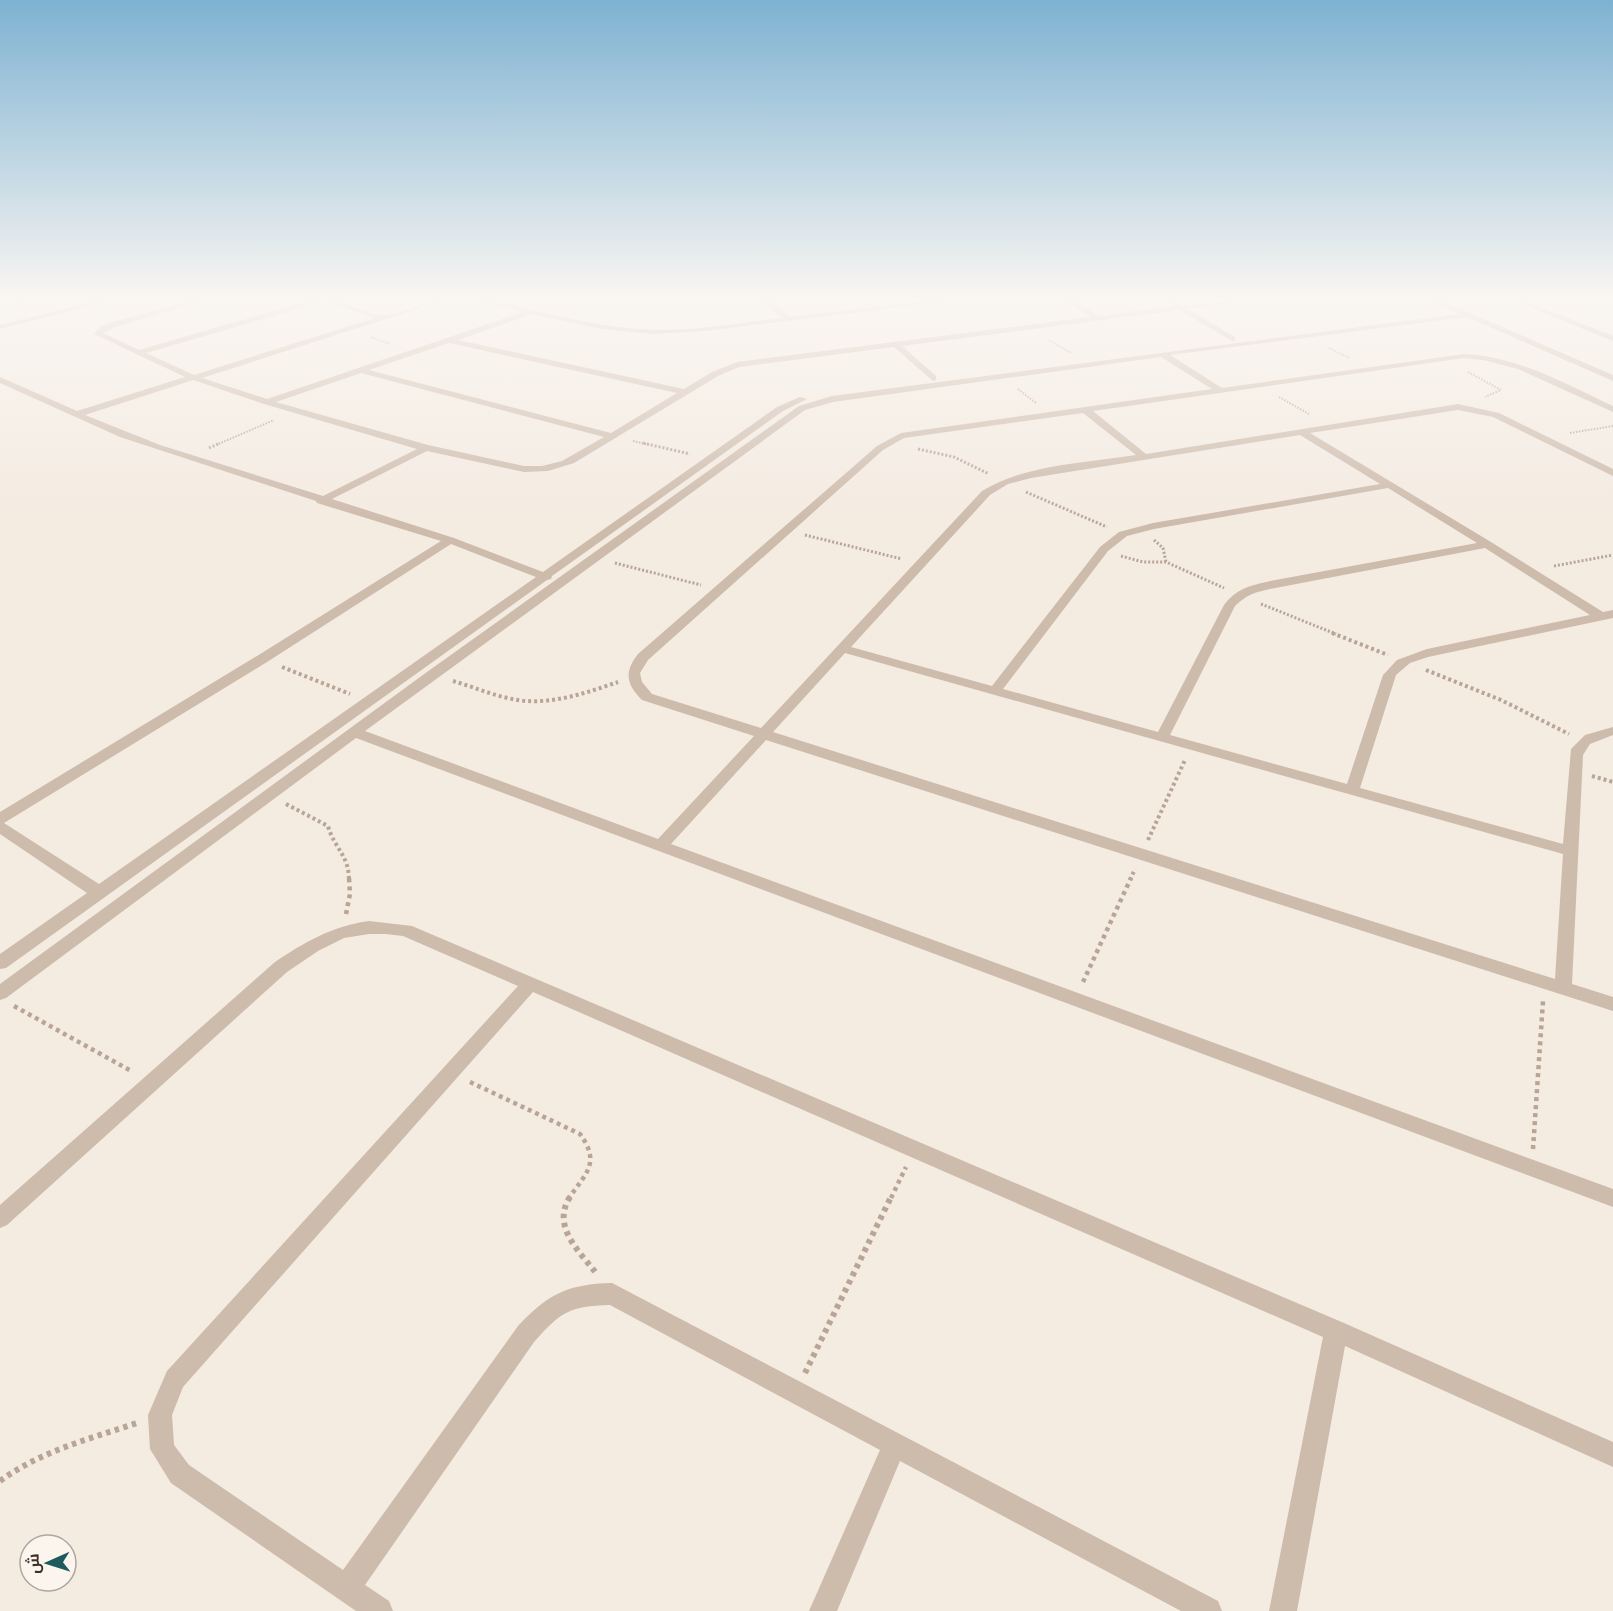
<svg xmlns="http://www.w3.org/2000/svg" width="1613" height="1611" font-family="Karla,Cairo,sans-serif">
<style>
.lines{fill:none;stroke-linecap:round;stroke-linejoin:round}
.path-far4{stroke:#b9a596;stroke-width:2;stroke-dasharray:1.5 1.5;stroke-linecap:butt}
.path-far3{stroke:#b9a596;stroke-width:3;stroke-dasharray:2 2;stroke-linecap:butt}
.path-far2{stroke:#b9a596;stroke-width:4;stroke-dasharray:3 3;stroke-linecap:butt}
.path-far1{stroke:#b9a596;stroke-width:4.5;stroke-dasharray:4 4;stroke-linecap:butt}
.path{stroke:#b9a596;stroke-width:6;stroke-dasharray:4.5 4.5;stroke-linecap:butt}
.street{fill:#cdbbac;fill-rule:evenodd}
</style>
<rect width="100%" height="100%" fill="#f4ebe1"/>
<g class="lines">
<g class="path-far4">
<polyline points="371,337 390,344"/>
<polyline points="1049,340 1071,353"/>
<polyline points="1329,348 1349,358"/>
<polyline points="1468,372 1501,390 1485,397"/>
<polyline points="1018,389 1036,403"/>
<polyline points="1279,397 1309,414"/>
<polyline points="1570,433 1613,426"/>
<polyline points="633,441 650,445"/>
<polyline points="216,445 274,420"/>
</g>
<g class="path-far3">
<polyline points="643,443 690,454"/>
<polyline points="209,448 220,443"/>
<polyline points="918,449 954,457 989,474"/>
<polyline points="1026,492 1107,527"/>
<polyline points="805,535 902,559"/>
<polyline points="1154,540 1163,548 1166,562"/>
<polyline points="1121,556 1143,562 1166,562 1224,588"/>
<polyline points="615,563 701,585"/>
<polyline points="1554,566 1613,555"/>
<polyline points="1261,604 1336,634"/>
</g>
<g class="path-far2">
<polyline points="1332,633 1388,655"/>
<polyline points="282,667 350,694"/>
<polyline points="1426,670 1501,700 1569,734"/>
<path d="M453 681C477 688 501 699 526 701 557 703 589 692 618 682"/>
<polyline points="1592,776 1613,782"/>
<path d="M286 804 328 826C334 848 349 855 349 880"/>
<polyline points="1148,840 1185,760"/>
<polyline points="1130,880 1135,869"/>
</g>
<g class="path-far1">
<polyline points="346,914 350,894 349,878"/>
<polyline points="1083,982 1131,878"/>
<polyline points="14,1006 133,1072"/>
<path d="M470 1082 580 1134C601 1163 586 1173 569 1198"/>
<polyline points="1533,1149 1543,1001"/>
<polyline points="891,1198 906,1167"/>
</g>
<g class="path">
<path d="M570 1197C551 1226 579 1251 596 1273"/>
<polyline points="805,1373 891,1197"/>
<path d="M0 1481C41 1451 89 1439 137 1423"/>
</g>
<g class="street">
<polygon points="5,298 40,298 21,304"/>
<polygon points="107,298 120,298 0,329 0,325"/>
<path d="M202 298H214L115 327 103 333 139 350 318 298C344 298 361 314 382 315 397 317 429 298 451 298L202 378 267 399 523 312 466 298H480C537 310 595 328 653 330 696 331 739 323 782 318L758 298H767L790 317 951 298H974L705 331 653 334 601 329 532 314 458 340 684 389 712 372 737 362 1090 317 1061 298H1070L1099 316 1173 306 1161 298C1170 298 1176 304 1184 305 1205 306 1233 298 1257 298L1188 309 1235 337V341H1232L1179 310 902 346 936 376V380L933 381 894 347 739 367 718 376 574 463 548 471 524 472 427 451 332 499 454 538 543 572 777 407 800 397 807 399 783 411 552 576 551 579 547 580 6 968 0 969V954L87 893 0 834V812L257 656 441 541 317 503 316 501 120 437 0 383V377L77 411 185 377 94 334 101 326 109 323ZM325 301 375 318 194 375 146 353ZM449 343 677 393 611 433 369 370ZM361 373 604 437 562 461 542 466H524L428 445 276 402ZM193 380 264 404 417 449 323 496 160 445 85 415ZM451 544 536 577 99 884 4 823 267 662Z"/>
<path d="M1425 298H1435L1613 375V381L1467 317 1170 355 1222 388 1464 354C1519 357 1564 383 1613 406V412L1518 369 1483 360 1464 358 1093 411 1146 454 1458 404 1499 413 1613 469V476L1493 417 1458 410 1310 433 1491 542 1603 612 1613 610V618L1428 657 1410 663 1396 675 1360 788 1563 844 1571 749 1585 735 1613 727V735L1590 744 1583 755 1572 984 1613 997V1011L766 740 671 844 1613 1189V1207L356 738 6 998 0 1000V984L427 672 799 406 832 396 1459 314ZM1161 357 1212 389 901 433 877 446 638 654C624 672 626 684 642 700L754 736 658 839 365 731 805 410 833 402ZM1083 413 1136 455C1086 463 1026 464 982 491L761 728 652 694 642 682 640 673 648 660 883 450 904 438ZM1300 435 1380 484 1153 523 1119 532 1100 547 992 686 851 647 990 495 1008 484 1031 478ZM1388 488 1477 543 1270 581C1250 586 1237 588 1224 605L1158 732 1003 689 1108 551 1127 536 1154 529ZM1485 548 1590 615 1427 649 1397 660 1383 675 1347 784 1170 735 1235 606C1246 595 1255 592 1270 589ZM845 653 1563 854 1555 979 773 732Z"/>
<polygon points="1507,298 1518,298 1613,336 1613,341"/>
<path d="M369 921 412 926 1344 1323 1613 1442V1467L1345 1346 1297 1611H1269L1323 1337 533 992 183 1387 172 1415 174 1445 189 1465 343 1570 518 1326C548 1294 568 1284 612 1283L1218 1601 1222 1611H1181L900 1461 837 1611H809L880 1450 610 1305C569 1306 561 1312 534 1342L365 1585 389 1601 393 1611H356L171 1483 150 1449 148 1415 167 1371 518 986 403 936 386 934H369L344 938 318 951 287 972 7 1225 0 1228V1205L275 962C305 942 332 926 369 921Z"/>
</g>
</g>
<linearGradient id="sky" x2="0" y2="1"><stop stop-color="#7eb2d2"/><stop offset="0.57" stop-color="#faf6f2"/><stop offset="1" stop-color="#faf6f2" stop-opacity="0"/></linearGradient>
<rect width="1613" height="524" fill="url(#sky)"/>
<g transform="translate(48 1563) rotate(267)"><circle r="28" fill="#fbf5ee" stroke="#aea6a0" stroke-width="1.5"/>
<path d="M0-4.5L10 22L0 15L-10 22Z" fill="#1f5a5e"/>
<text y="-9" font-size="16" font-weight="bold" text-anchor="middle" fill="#3b302b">ش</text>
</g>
</svg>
